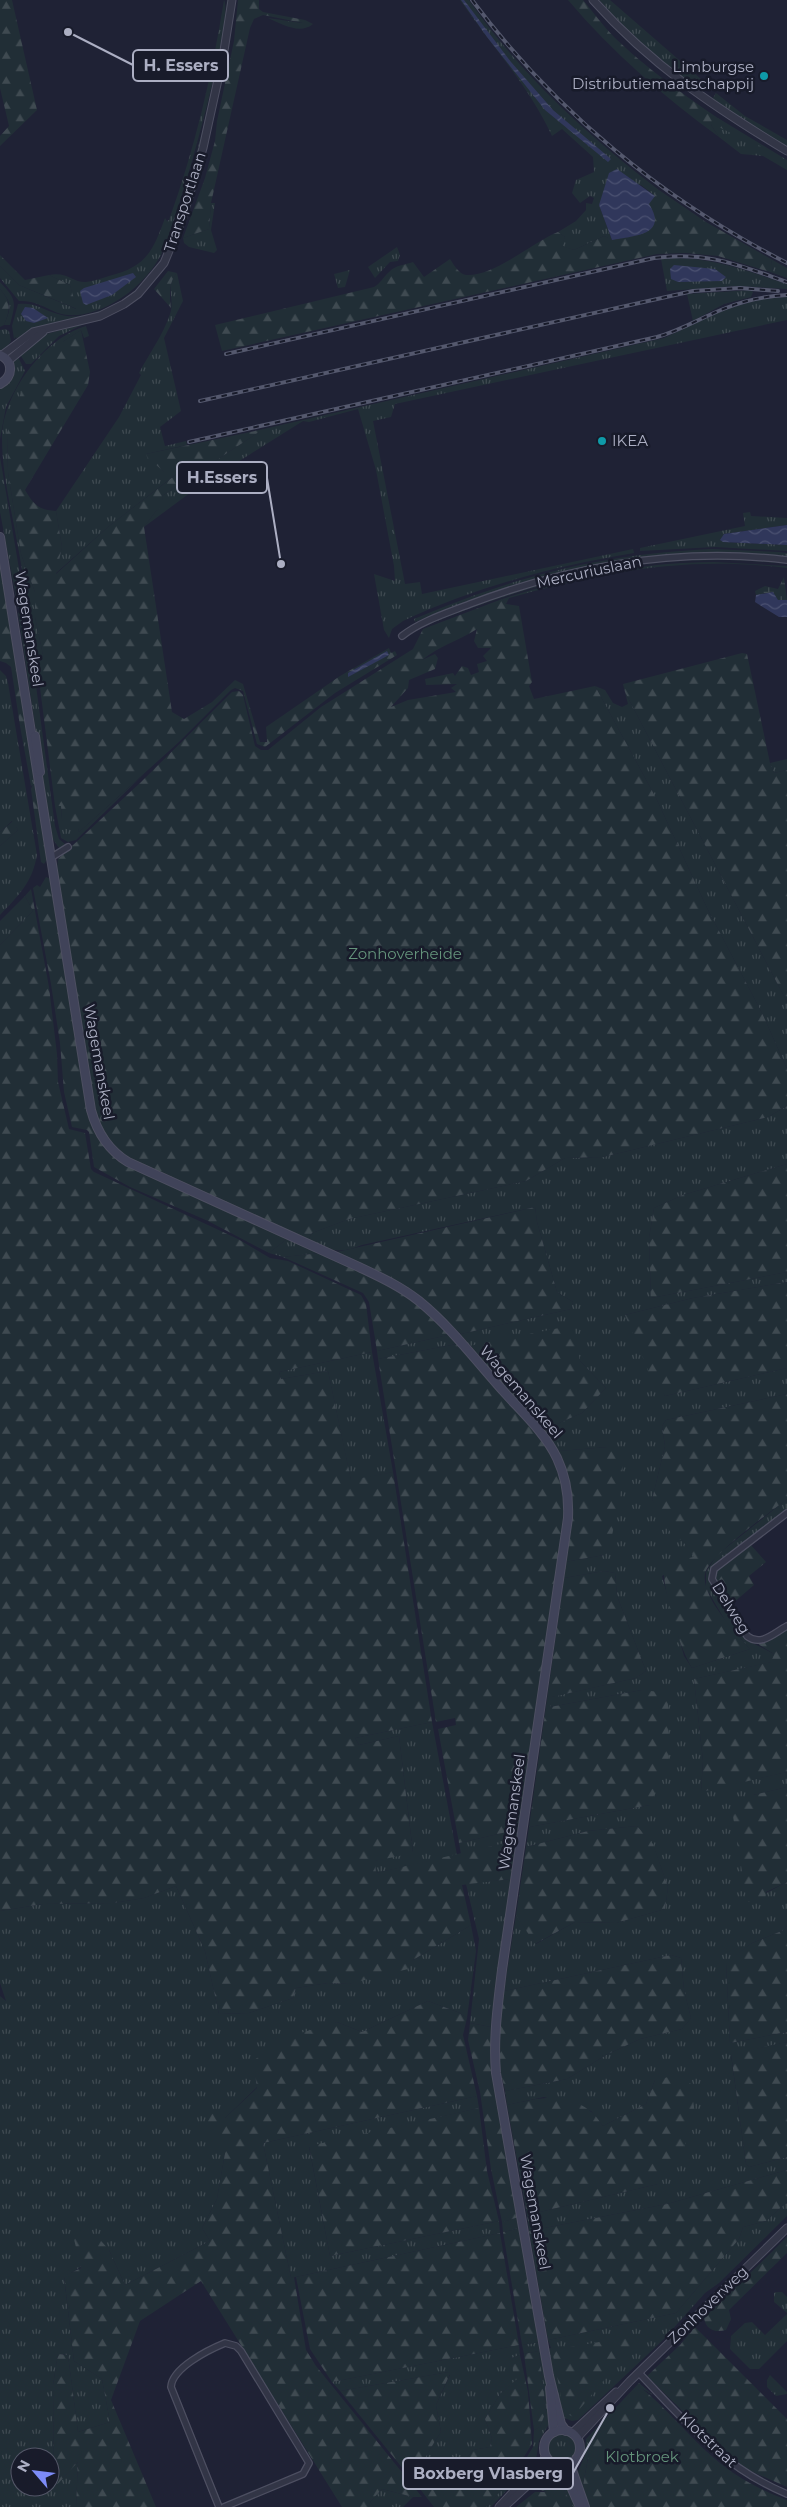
<svg xmlns="http://www.w3.org/2000/svg" width="787" height="2507" font-family="Montserrat,sans-serif">
<style>
.grass{fill:url(#grass-tufts);fill-rule:evenodd}
.forest{fill:url(#forest-firs);fill-rule:evenodd}
.wetland{fill:url(#wetland-marsh)}
.water{fill:url(#water-waves)}
.lines{fill:none;stroke-linecap:round;stroke-linejoin:round}
.minor-casing{stroke:#4d4f61;stroke-width:8}
.tertiary-casing{stroke:#4d4f61;stroke-width:9}
.secondary-casing{stroke:#4d4f61;stroke-width:10}
.minor{stroke:#323546;stroke-width:5.5}
.tertiary{stroke:#323546;stroke-width:7}
.secondary{stroke:#404359;stroke-width:8}
.rail-casing{stroke:#54586d;stroke-width:4}
.rail{stroke:#181b2a;stroke-width:2;stroke-dasharray:5.5;stroke-linecap:butt}
.culture-dot{fill:#0f9aa8;stroke:#181b2a;stroke-width:2}
.labels{text-anchor:middle;stroke-width:5;stroke-linejoin:round;paint-order:stroke}
.poi-label{font-size:15px;fill:#acafc3;stroke:#181b2a;text-anchor:end}
.street-label{font-size:15px;fill:#acafc3;stroke:#181b2a}
.park-label{font-size:15px;fill:#64937b;stroke:#181b2a}
.leader{fill:none;stroke:#acafc3;stroke-width:2}
.callout-dot{fill:#acafc3;stroke:#181b2a;stroke-width:2}
.callout{fill:#181b2a;stroke:#acafc3;stroke-width:2}
.callout-label{font-size:16px;text-anchor:middle;font-weight:bold;fill:#acafc3}
</style>
<defs>
<pattern id="grass-tufts" width="24" height="20" patternUnits="userSpaceOnUse" patternTransform="scale(1.25)"><rect width="24" height="20" fill="#212e36"/><path d="M3 7l-1-3M5 7V3M7 7l1-3M15 17l-1-3M17 17v-4M19 17l1-3" fill="none" stroke="#3f4a51"/></pattern>
<pattern id="forest-firs" width="22" height="20" patternUnits="userSpaceOnUse" patternTransform="scale(1.25)"><rect width="22" height="20" fill="#212e36"/><path d="M5 1l3.5 6h-7zM16 11l3.5 6h-7z" fill="#3f4a51"/></pattern>
<pattern id="wetland-marsh" width="20" height="14" patternUnits="userSpaceOnUse" patternTransform="scale(1.25)"><rect width="20" height="14" fill="#212e36"/><path d="M1 5h8M5 5V1M11 12h8M15 12V8" fill="none" stroke="#3f4a51"/></pattern>
<pattern id="water-waves" width="16" height="10" patternUnits="userSpaceOnUse" patternTransform="scale(1.25)"><rect width="16" height="10" fill="#30375b"/><path d="M0 5q4-4 8 0t8 0" fill="none" stroke="#4b5171"/></pattern>
</defs>
<rect width="100%" height="100%" fill="#1f2235"/>
<g class="grass">
<path d="M224 0C235 19 176 227 161 255 150 275 133 292 113 303 97 312 76 319 58 313 43 307 37 301 19 301L0 278V266L19 285 76 309 70 285 49 275C67 271 74 283 86 282 94 281 102 278 109 276 146 267 153 251 165 218L167 221 169 220C195 148 212 75 224 0Z"/>
<path d="M227 0H229L222 49 208 117 182 210 161 261 138 290 122 302 95 315 17 340 16 337 14 339 12 326 18 304C35 302 43 310 58 314 73 319 87 315 102 310 124 303 144 285 157 266 175 238 183 202 192 170 207 114 221 58 227 0Z"/>
<path d="M460 0H469C521 75 587 135 659 190L655 196 641 185 599 205 612 240 604 236 574 250 561 246 565 237 558 232 576 221 586 210V203L592 204 594 198 590 196 580 203 572 193 576 180 594 172 593 157 562 129 552 136C529 86 491 45 460 0Z"/>
<path d="M599 0H610L709 86V90L700 92C663 65 630 34 599 0Z"/>
<path d="M268 18 302 23 305 20 313 24C300 35 282 24 268 18Z"/>
<polygon points="716,93 745,116 787,140 787,147 715,103 713,98"/>
<polygon points="718,118 787,160 787,170 763,156 741,154 719,137 711,125"/>
<polygon points="211,203 215,203 211,230 217,250 214,253 189,247 184,243 183,238 209,229"/>
<polygon points="397,247 400,255 398,261 390,262 375,278 368,267"/>
<path d="M675 258C715 258 750 272 787 284V289L737 286 667 291 661 259Z"/>
<polygon points="771,259 787,268 787,278 773,273"/>
<polygon points="350,270 345,287 338,288 334,274"/>
<path d="M177 273 183 301 164 338 181 411 160 427 165 446 186 441 187 445 146 454 164 472H179L108 527 55 574 62 547 56 511 119 417 141 375 139 373C149 354 163 335 170 314 175 301 165 285 177 273Z"/>
<path d="M0 282C17 300 16 302 10 325H4C11 308 13 304 0 289Z"/>
<polygon points="751,290 753,292 751,297 724,304 693,321 687,294"/>
<path d="M787 297V320L395 404 391 417 373 421 405 584 420 582 422 594 633 549 634 553C554 566 476 587 403 621L392 629 389 638 384 630 374 574 395 581 394 566 376 470 358 409 309 422 303 421 198 487 144 527 156 511 163 506 162 496 259 432V430L664 338 724 310 761 299Z"/>
<polygon points="86,323 59,336 31,364 26,364 19,353 43,335"/>
<path d="M86 326 89 336 84 338 81 330 64 341 7 433 8 472 21 554 35 592V617L43 655 41 660 37 664C31 621 24 579 16 536 10 504 2 471 2 439 2 394 44 338 86 326Z"/>
<polygon points="5,329 9,331 11,341 5,350 0,352 0,330"/>
<polygon points="17,355 25,371 6,407 0,439 0,388 11,379 14,359"/>
<polygon points="0,457 25,604 18,608 0,512"/>
<polygon points="750,512 751,516 787,518 787,525 724,534 723,542 787,545 787,551 715,547 640,551 640,548 745,526 743,513"/>
<path d="M712 549 779 552 787 553V557C657 544 534 571 415 622L414 619C515 576 602 554 712 549Z"/>
<path d="M718 559 762 560 787 564C657 549 541 579 422 627 436 616 458 611 475 605 554 577 634 562 718 559Z"/>
<path d="M714 562 787 566V568C685 556 607 571 509 598L506 604 502 599C571 577 641 562 714 562Z"/>
<polygon points="23,609 26,612 55,826 59,839 66,845 59,848 52,838 18,613"/>
<path d="M0 670 6 676 8 683 37 855C32 883 19 895 0 915V846L18 830 12 821 0 832Z"/>
<polygon points="595,686 605,690 613,703 622,707 628,704 625,692 787,1002 787,1069 763,1015 707,908 656,798"/>
<polygon points="26,723 36,783 31,786 20,726"/>
<polygon points="787,759 787,770 774,773 770,763"/>
<polygon points="146,772 76,840 68,842 61,838 55,806 61,806 62,820 78,828 79,832"/>
<polygon points="25,896 33,911 0,945 0,921"/>
<path d="M787 1106V1164L683 1195 654 1208 649 1238 651 1298 787 1272V1282L693 1298 625 1315 665 1396 787 1368V1394L666 1420 662 1426 665 1446 652 1500 695 1557 662 1576 684 1656 692 1668 750 1649 726 1622 706 1588V1572L717 1555 787 1499V1510L711 1569 709 1576 747 1640 774 1654 772 1662 694 1679 703 1761 701 1791 787 1772V1787L753 1795 766 1893 787 1882V1926L784 1930 752 1943 726 1963 730 2043 787 2032V2042L731 2055 746 2164 749 2167 787 2157V2170L667 2204 529 2231 527 2215 658 2184 655 2080 646 2104 603 2126 591 2111 544 2097 507 2105 505 2091 567 2079 606 2055 640 2039 682 2029 691 2018 684 1990 681 1958 671 1955 504 1991 516 1915 536 1944 575 1922 616 1923 665 1909 668 1887 653 1845 637 1826 588 1831 526 1847 529 1827 650 1805 642 1690 550 1707 551 1697 636 1678 646 1671 617 1596 615 1573 604 1571 564 1578 565 1562 604 1555 608 1447 559 1451 543 1430 582 1413 606 1388 580 1361 468 1346 457 1332 461 1334 571 1309 573 1302 557 1292 537 1222 535 1207 362 1245C337 1255 331 1250 308 1240L312 1233 349 1219 526 1181 565 1158 603 1157 768 1117Z"/>
<polygon points="288,1238 321,1253 283,1257 269,1253"/>
<polygon points="448,1335 457,1344 378,1359 377,1351"/>
<polygon points="372,1352 393,1472 351,1481 328,1371 281,1379 279,1372"/>
<polygon points="432,1722 457,1855 376,1873 374,1861 413,1852 399,1736 359,1745 355,1738"/>
<polygon points="520,1829 518,1840 461,1854 459,1843"/>
<polygon points="511,1879 491,2027 470,2023 479,1939 466,1884"/>
<path d="M176 1886 205 1951 219 2014 249 2013 293 1998 296 1988 328 1983 349 1984 413 1960 471 1925 476 1951 467 2018 460 2013 428 2001 362 2032 337 2022 254 2061 257 2087 225 2118V2153L217 2199 202 2228 210 2241 125 2285 109 2250 64 2277 74 2361 102 2379 110 2422 78 2432 68 2355 58 2354 53 2385 54 2487 78 2462 76 2507H0V1996L6 2001 0 1983V1911L43 1904 113 1903 144 1898ZM20 2457H50V2487H20Z"/>
<polygon points="477,2096 479,2108 309,2147 330,2256 499,2221 500,2233 291,2278 263,2143"/>
<polygon points="787,2202 787,2216 719,2283 705,2293 662,2341 578,2420 572,2421 562,2417 548,2349 551,2348 548,2340 676,2313 739,2239 743,2227 766,2221"/>
<polygon points="519,2217 521,2228 503,2232 502,2222"/>
<polygon points="776,2292 782,2292 787,2297 787,2313 774,2302 774,2293"/>
<polygon points="787,2314 787,2341 759,2369 750,2369 730,2349 731,2336 745,2323 752,2322 765,2335"/>
<polygon points="541,2342 539,2350 542,2350 552,2419 539,2441 536,2459 525,2470 522,2465 533,2447 534,2430 540,2427 546,2411 539,2351 524,2354 522,2345"/>
<path d="M519 2345 520 2355 512 2358 518 2379 500 2394 485 2419 492 2438 490 2447 473 2450 466 2459 470 2481 460 2484 445 2469 436 2468 434 2480 420 2489 408 2475C424 2465 430 2447 441 2432L436 2405 450 2375 449 2372 340 2391 332 2382Z"/>
<polygon points="770,2375 787,2392 787,2394 776,2396 767,2387 767,2380"/>
<polygon points="639,2383 653,2395 639,2387 591,2441 583,2485 590,2507 587,2507 577,2474 585,2455 586,2439"/>
<path d="M531 2429 532 2444 520 2463 523 2473 491 2507H486C507 2484 528 2460 531 2429Z"/>
<circle cx="562" cy="2448" r="14"/>
<polygon points="553,2473 566,2478 578,2507 573,2507 561,2484 538,2490 536,2489 547,2475"/>
<polygon points="382,2489 413,2497 403,2507 374,2507 370,2502"/>
</g>
<g class="forest">
<polygon points="0,0 12,0 37,110 0,146 0,136 9,126 0,88"/>
<polygon points="238,0 259,0 259,9 263,12 305,20 303,23 263,15 254,19 250,28 211,203 209,229 183,238 205,178 215,141 217,121 234,41"/>
<path d="M568 0H583C593 12 603 26 615 38 662 83 718 118 772 154L713 124 711 125 719 137C664 97 612 52 568 0Z"/>
<path d="M659 190 706 222 771 259 773 273 718 256 686 253 657 254 222 351 215 325 374 287C381 283 383 277 389 272 395 265 405 265 413 262L424 277 450 259C454 265 459 274 466 275 494 277 531 243 558 232L565 237 562 246 574 250 604 236 613 240Z"/>
<polygon points="0,255 25,280 49,275 70,285 77,309 19,285 0,266"/>
<path d="M168 271 177 273C168 282 170 297 171 308L154 289Z"/>
<path d="M0 289C12 303 10 309 4 325L0 327Z"/>
<path d="M81 330 90 372 88 385 25 490C34 505 39 510 56 511L62 547 56 574 108 527 178 473 164 472 154 463H149L146 454 259 430V432L162 496 164 506 156 511 144 527 172 712 184 719 212 702 235 680 243 684 260 742H267L266 727 340 676 389 648 391 653 395 651 397 655 335 693 265 747 257 744 243 691 235 688 231 690 179 742 79 832 78 828 66 829 62 820 61 806H55L37 664 41 660 43 655 35 617V592L21 554 8 472 7 433 23 387 36 370 64 341Z"/>
<polygon points="0,556 26,723 20,726 11,667 6,663 0,661"/>
<path d="M502 599 506 604 519 606 532 682 529 686 534 699 595 686 656 798 707 908 763 1015 787 1069V1106L768 1117 603 1157 565 1158 526 1181 349 1219 312 1233 308 1240 124 1156 108 1141 94 1113 57 869 58 859 141 782 232 692 239 691 243 695 255 746 261 750H268L321 707 413 649 423 629ZM477 629 474 641 478 648H491L483 656 487 661 477 664 479 672 471 675 468 668 462 666 455 676 453 673 425 679 426 685 457 684 451 688 456 692 408 700 391 707 408 688 409 680 435 669 438 658 435 654 422 660C439 646 458 641 477 629Z"/>
<polygon points="742,653 747,654 770,763 774,773 787,770 787,1002 625,692 623,684"/>
<polygon points="36,783 48,858 44,864 41,862 31,789 33,784"/>
<polygon points="13,821 18,830 0,846 0,832"/>
<polygon points="46,877 51,879 89,1118 104,1146 116,1158 288,1238 269,1253 208,1221 130,1187 94,1167 89,1132 87,1130 72,1127 64,1092 60,1043 51,984 33,888 37,885 40,887"/>
<polygon points="31,889 49,987 57,1054 58,1082 69,1129 85,1133 91,1169 94,1172 238,1239 270,1258 288,1261 361,1295 366,1304 372,1352 279,1372 281,1379 328,1371 351,1480 393,1472 432,1722 355,1738 359,1745 399,1736 413,1853 375,1861 376,1873 518,1840 511,1879 462,1885 471,1925 413,1960 408,1969 349,1984 328,1983 296,1988 293,1998 249,2013 219,2014 205,1951 176,1886 144,1898 113,1903 43,1904 0,1911 0,945 33,911 25,896"/>
<polygon points="787,1164 787,1272 651,1298 649,1238 654,1208 683,1195"/>
<polygon points="535,1207 537,1222 557,1292 573,1302 571,1309 461,1334 410,1290 382,1274 337,1252"/>
<path d="M321 1253C367 1274 417 1293 448 1335L377 1351 369 1302 363 1293 283 1257Z"/>
<polygon points="787,1282 787,1368 665,1396 650,1375 625,1315 693,1298"/>
<polygon points="574,1325 580,1361 606,1388 582,1413 543,1430 469,1346"/>
<polygon points="457,1344 546,1445 562,1480 566,1515 520,1829 459,1843 438,1729 456,1725 455,1718 436,1722 378,1359"/>
<path d="M787 1394V1499C771 1512 708 1556 705 1574 701 1597 736 1633 750 1649L692 1668C679 1647 661 1587 664 1562L694 1557 682 1540 673 1537 652 1500 665 1446 662 1426 666 1420Z"/>
<path d="M608 1447 623 1465 620 1497 609 1550 604 1555 565 1562C572 1520 578 1492 559 1451Z"/>
<polygon points="750,1544 766,1562 749,1576 754,1585 732,1604 715,1578 716,1570"/>
<polygon points="604,1571 615,1573 617,1596 646,1671 636,1678 552,1697 550,1707 642,1690 668,1693 669,1757 650,1805 529,1827 564,1578"/>
<polygon points="787,1628 787,1772 701,1792 703,1761 694,1679 771,1662 774,1654 758,1644"/>
<polygon points="787,1787 787,1882 766,1892 765,1902 747,1902 731,1804 753,1795"/>
<polygon points="637,1826 653,1844 668,1887 665,1909 616,1923 575,1922 535,1944 516,1915 526,1847 588,1831"/>
<polygon points="787,1926 787,2032 730,2043 726,1962 752,1943 784,1930"/>
<polygon points="671,1955 681,1958 684,1990 691,2018 682,2029 640,2039 606,2055 567,2079 505,2091 498,2060 499,2027 504,1991"/>
<polygon points="428,2001 460,2013 467,2018 463,2035 477,2096 263,2143 291,2278 294,2277 306,2350 316,2366 422,2497 413,2497 382,2489 370,2502 374,2507 342,2507 201,2281 140,2321 111,2400 156,2507 76,2507 78,2462 54,2488 53,2385 58,2354 68,2355 78,2432 110,2422 102,2379 74,2361 64,2276 81,2268 73,2235 95,2234 109,2250 125,2285 210,2241 202,2228 217,2199 225,2153 203,2125 210,2111 225,2118 257,2088 253,2061 284,2038 337,2022 362,2032"/>
<polygon points="470,2023 491,2027 494,2086 519,2217 502,2222 491,2169 480,2092 468,2040"/>
<polygon points="787,2042 787,2157 749,2167 746,2164 731,2054"/>
<path d="M677 2075 691 2084 695 2116 679 2161 658 2184 527 2215 507 2105C537 2099 564 2090 590 2111 595 2114 599 2121 603 2126L646 2104 655 2080Z"/>
<polygon points="479,2108 487,2171 499,2221 330,2256 309,2146"/>
<polygon points="787,2170 787,2202 766,2221 743,2227 739,2239 676,2313 548,2340 529,2231 667,2204"/>
<polygon points="521,2228 541,2342 522,2345 503,2232"/>
<polygon points="500,2233 519,2345 332,2382 310,2349 296,2277"/>
<path d="M787 2237V2253L729 2310 731 2319 726 2330C715 2333 706 2330 704 2318Z"/>
<polygon points="695,2327 787,2419 787,2487 737,2465 647,2376 680,2345"/>
<polygon points="635,2336 635,2343 573,2417 564,2412 552,2350"/>
<polygon points="539,2351 546,2411 540,2427 534,2430 524,2354"/>
<polygon points="520,2355 528,2392 531,2429 529,2448 518,2464 514,2476 486,2507 434,2507 420,2489 434,2480 436,2468 445,2469 460,2484 470,2481 466,2459 473,2450 490,2447 492,2438 485,2419 500,2394 517,2379 513,2372 512,2358"/>
<path d="M449 2372 450 2374 436 2405 441 2432C430 2447 424 2465 408 2475L340 2391Z"/>
<path d="M639 2386C667 2408 688 2436 714 2458 736 2477 760 2490 787 2500V2507H590L583 2486 591 2441Z"/>
<polygon points="551,2478 559,2480 573,2507 516,2507 535,2492 547,2492 537,2489"/>
</g>
<polygon class="wetland" points="784,577 787,600 778,600 772,592 756,595 755,591 765,586 778,589"/>
<g class="water">
<polygon points="461,0 464,0 511,62 553,110 611,159 608,162 545,110 487,37"/>
<path d="M617 169 655 196 649 204C669 235 634 236 612 240L599 205 609 173Z"/>
<polygon points="674,265 715,269 726,277 722,281 678,282 671,279 670,269"/>
<polygon points="133,273 136,277 112,295 86,305 83,303 80,291 84,288"/>
<polygon points="25,307 33,308 48,318 34,323 26,321 21,314"/>
<polygon points="787,525 787,545 723,542 720,540 724,534"/>
<polygon points="773,592 778,600 787,600 787,617 779,617 755,602 756,595"/>
<polygon points="387,651 389,655 348,677 348,673"/>
</g>
<g class="lines">
<defs>
<g id="minor">
<path d="M402 636C421 621 447 613 470 604 571 566 680 547 787 560"/>
<polyline points="52,857 68,847"/>
<path d="M787 1513 714 1569 712 1579 747 1636C761 1647 774 1633 787 1626"/>
<path d="M639 2373C686 2422 722 2467 787 2494"/>
<path d="M219 2507 171 2387C172 2368 208 2350 225 2343L236 2346 241 2351 309 2463 303 2474 224 2507"/>
</g>
<g id="tertiary">
<path d="M593 0C651 65 714 107 787 151"/>
<polyline points="2,355 33,332 100,316 124,304 138,294 164,263 183,217 203,148 223,57 232,0"/>
<polyline points="8,361 43,332"/>
<polyline points="572,2433 616,2392"/>
<polyline points="577,2438 630,2381 787,2228"/>
<polyline points="499,2507 546,2457"/>
<polyline points="504,2507 552,2463"/>
</g>
<g id="secondary">
<path d="M0 355C14 361 13 377 0 384"/>
<path d="M0 537 91 1110C97 1132 108 1150 128 1162L359 1267C380 1277 400 1286 419 1301 451 1327 477 1362 505 1393 523 1413 545 1433 557 1458 566 1477 569 1497 568 1518L502 1970C498 2004 493 2038 496 2073L549 2376 561 2424 566 2431"/>
<polyline points="35,736 40,772"/>
<polyline points="550,2388 554,2432"/>
<circle cx="562" cy="2448" r="18"/>
<polyline points="572,2462 572,2470 585,2507"/>
<polyline points="562,2466 580,2507"/>
</g>
</defs>
<use href="#minor" class="minor-casing"/>
<use href="#tertiary" class="tertiary-casing"/>
<use href="#secondary" class="secondary-casing"/>
<use href="#minor" class="minor"/>
<use href="#tertiary" class="tertiary"/>
<use href="#secondary" class="secondary"/>
<defs>
<g id="rail">
<path d="M472 0C555 111 663 200 787 263"/>
<path d="M226 354 654 258C707 251 738 265 787 282"/>
<polyline points="200,401 693,291 740,288 778,291"/>
<path d="M189 442 657 337C682 330 702 317 726 308 746 300 766 296 787 295"/>
</g>
</defs>
<use href="#rail" class="rail-casing"/>
<use href="#rail" class="rail"/>
</g>
<g class="culture-dot">
<circle cx="764" cy="76" r="5"/>
<circle cx="602" cy="441" r="5"/>
</g>
<g class="labels">
<g class="poi-label">
<text x="754" y="72">Limburgse<tspan x="754" dy="17">Distributiemaatschappij</tspan></text>
<text x="612" y="446" text-anchor="start">IKEA</text>
</g>
<g class="street-label">
<text transform="translate(185 202) rotate(-72)" y="5">Transportlaan</text>
<text transform="translate(589 572) rotate(-12)" y="5">Mercuriuslaan</text>
<text transform="translate(29 629) rotate(81)" y="5">Wagemanskeel</text>
<text transform="translate(99 1062) rotate(80)" y="5">Wagemanskeel</text>
<text transform="translate(521 1392) rotate(49)" y="5">Wagemanskeel</text>
<text transform="translate(731 1608) rotate(58)" y="5">Delweg</text>
<text transform="translate(512 1812) rotate(-82)" y="5">Wagemanskeel</text>
<text transform="translate(535 2212) rotate(80)" y="5">Wagemanskeel</text>
<text transform="translate(708 2305) rotate(-44)" y="5">Zonhoverweg</text>
<text transform="translate(708 2440) rotate(43)" y="5">Klotstraat</text>
</g>
<g class="park-label">
<text x="405" y="959">Zonhoverheide</text>
<text x="642" y="2462">Klotbroek</text>
</g>
</g>
<path class="leader" d="M68 32L133 65M281 564L267 478M610 2408L573 2473"/>
<g class="callout-dot">
<circle cx="68" cy="32" r="5"/>
<circle cx="281" cy="564" r="5"/>
<circle cx="610" cy="2408" r="5"/>
</g>
<g class="callout">
<rect x="133" y="50" width="95" height="31" rx="5"/>
<rect x="177" y="462" width="90" height="31" rx="5"/>
<rect x="403" y="2458" width="170" height="31" rx="5"/>
</g>
<g class="callout-label">
<text x="181" y="71">H. Essers</text>
<text x="222" y="483">H.Essers</text>
<text x="488" y="2479">Boxberg Vlasberg</text>
</g>
<g transform="translate(35 2472) rotate(298)"><circle r="24" fill="#181b2a" stroke="#535667"/>
<path d="M0-4L9 19L0 12L-9 19Z" fill="#7d8cf7"/>
<text y="-8" font-size="14" font-weight="bold" text-anchor="middle" fill="#acafc3">N</text>
</g>
</svg>
